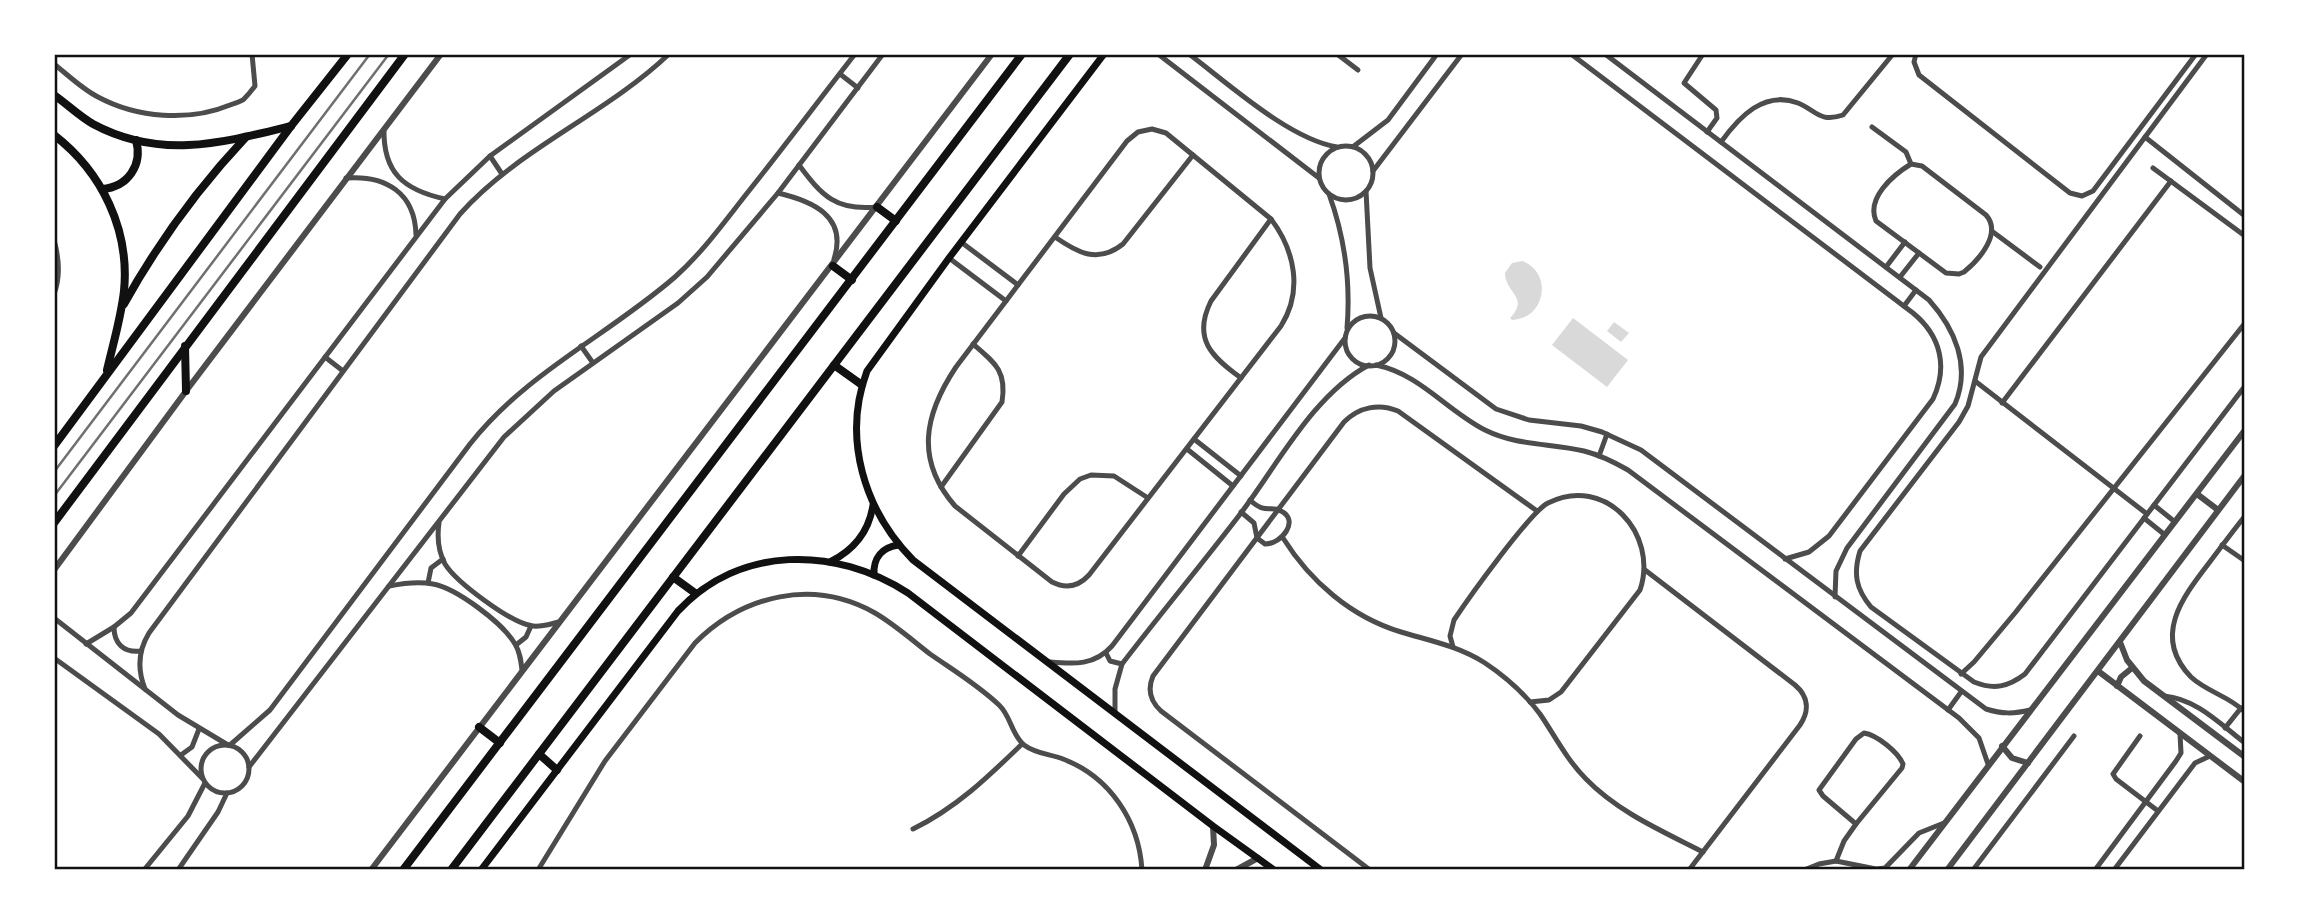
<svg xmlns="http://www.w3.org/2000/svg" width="2299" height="924" font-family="Raleway,sans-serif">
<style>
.water{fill:#d9d9d9}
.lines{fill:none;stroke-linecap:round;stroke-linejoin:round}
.minor{stroke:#4c4c4c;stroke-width:5}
.tertiary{stroke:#4c4c4c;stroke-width:6}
.secondary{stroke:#111;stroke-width:7}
.primary{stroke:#111;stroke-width:8}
.rail{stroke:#707070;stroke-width:2.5}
.neatline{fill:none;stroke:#111;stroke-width:2.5}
</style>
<rect width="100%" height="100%" fill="#fff"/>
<g class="water">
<path d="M1522 261C1554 273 1545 319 1512 320L1510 318C1530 297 1505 293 1505 273L1512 263Z"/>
<polygon points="1573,318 1628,360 1607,387 1552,345"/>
<polygon points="1614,322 1629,333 1621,342 1607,331"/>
</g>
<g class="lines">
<g class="minor">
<polyline points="1158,54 1319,178"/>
<path d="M1189 54C1229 84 1289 139 1337 147"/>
<polyline points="1337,54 1358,70"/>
<path d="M1571 54 1913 313C1941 336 1948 367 1933 399L1829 536 1809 552 1785 559"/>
<path d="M1605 54 1929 300C1955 329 1971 366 1955 404L1847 548 1836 571 1835 597"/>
<polyline points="1703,54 1684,83 1716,110 1717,118 1707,132"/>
<polyline points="1916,54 1914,62 1919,75 2070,193 2082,196 2093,191 2196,54"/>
<path d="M2207 54 1981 357 1968 406 1959 422 1860 551C1853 574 1856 589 1871 607L1974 682C1994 690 2008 687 2025 674L2245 386"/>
<path d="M54 64C68 75 82 89 98 97 137 118 189 122 230 105 234 103 241 102 244 99 248 95 252 90 255 86L252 54"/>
<polyline points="840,74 858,88"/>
<polyline points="1872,127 1906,152 1911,164"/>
<path d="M384 129C383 173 404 190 445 199"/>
<path d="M1152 129 1166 133 1271 219C1295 251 1303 291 1281 326L1089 575C1078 587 1066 589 1052 582L955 506C915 460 924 415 956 367L1127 141 1138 132Z"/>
<polyline points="2145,137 2245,216"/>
<path d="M1721 142C1739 117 1764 90 1798 103 1817 111 1820 123 1843 115L1893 54"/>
<circle cx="1346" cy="173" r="27"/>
<polyline points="1354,146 1388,120 1437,54"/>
<polyline points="490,156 502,174"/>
<path d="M1911 164 1922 166 1986 215C2002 233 1980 259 1964 272L1959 274 1946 273 1876 221C1866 198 1893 175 1911 164Z"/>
<path d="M799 165C822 196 836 211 877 207"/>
<polyline points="2153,168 2245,236"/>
<polyline points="1373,171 1462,54"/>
<path d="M346 178C386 175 415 193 416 235"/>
<polyline points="1366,191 1370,268 1381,318"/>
<path d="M778 193C812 201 848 216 834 259"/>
<path d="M1329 194C1345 238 1351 280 1347 328"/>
<polyline points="1993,232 2040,267"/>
<path d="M1055 237C1078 253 1098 264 1123 244L1193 155"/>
<path d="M54 240C59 258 61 276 54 294"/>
<polyline points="961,242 1018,285"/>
<polyline points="949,258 1006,301"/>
<polyline points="1886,267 1905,242"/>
<polyline points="1900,277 1919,253"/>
<polyline points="1904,306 1916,290"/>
<circle cx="1370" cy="341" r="25"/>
<path d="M1394 333 1496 409 1529 420 1581 426 1602 432 1641 450 1986 709C2002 714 2014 714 2030 710"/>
<polyline points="581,346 593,363"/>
<polyline points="325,357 343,371"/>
<path d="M1376 365C1420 374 1446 410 1485 430 1517 446 1550 443 1584 451 1600 455 1614 462 1628 470L1959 718 1979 738 1988 764"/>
<path d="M1241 378C1212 357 1192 339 1211 301L1271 219"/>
<polyline points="1975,381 2147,514"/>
<polyline points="2002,403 2171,181"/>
<polyline points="1194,439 1241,476"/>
<polyline points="1187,449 1233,486"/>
<polyline points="1599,456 1607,434"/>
<path d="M941 487 1002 402C1007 371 995 363 973 344"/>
<polyline points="2154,505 2175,522"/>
<path d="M1241 512 1254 523 1257 538 1265 544C1282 544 1300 520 1281 511 1270 505 1266 515 1250 500"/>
<path d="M2245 516C2233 531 2221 547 2209 563 2182 598 2152 637 2191 677 2207 692 2229 696 2245 712"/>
<polyline points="2144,518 2165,535"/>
<path d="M439 523C437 537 438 551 445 564 456 582 512 624 533 626 542 627 550 624 559 622"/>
<path d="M1283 538C1310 581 1351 617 1401 632 1431 641 1458 646 1485 663 1506 677 1525 694 1540 714 1555 736 1567 760 1586 779 1618 812 1662 831 1703 852"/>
<polyline points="2222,545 2245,561"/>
<polyline points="1018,556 1064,494 1080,479 1091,475 1114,476 1148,498"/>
<path d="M1645 570 1795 685C1808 696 1810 710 1800 725L1689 870"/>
<polyline points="428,583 431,568 443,559"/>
<path d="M389 586C404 583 418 581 433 584 456 588 503 623 515 644 520 652 521 661 522 670"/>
<polyline points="54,618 178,715 228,745"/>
<path d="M114 627C114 644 124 653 141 651"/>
<polyline points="86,644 114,627 131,613 445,199 490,156 631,54"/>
<polyline points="516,645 526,637 531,626"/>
<path d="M1453 647 1450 636 1454 620C1468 599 1530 512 1548 503 1605 474 1659 534 1640 590L1561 692 1549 700 1530 702"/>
<polyline points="1106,653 1110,661 1122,664"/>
<polyline points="54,658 159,734 202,778"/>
<path d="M1049 662C1074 664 1094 666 1112 646L1345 338"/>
<polyline points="1961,674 1974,662 2015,613 2245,323"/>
<path d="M145 689C137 669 138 651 149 633L460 214C519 148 605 115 669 54"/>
<path d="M2164 696C2197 699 2220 724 2245 743"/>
<polyline points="1948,710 1961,692"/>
<path d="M1115 714V689L1122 664C1161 613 1202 564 1241 513 1278 464 1314 394 1369 365"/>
<polyline points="2225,728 2241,708"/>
<path d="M1864 733C1877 735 1898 752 1903 764L1902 768 1856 824 1823 796 1819 790 1856 739Z"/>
<polyline points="2140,736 2113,774 2116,779 2158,811"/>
<circle cx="225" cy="769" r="24"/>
<path d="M230 745 270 710 470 444C527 372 607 336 675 277 703 252 725 221 748 192 784 147 819 100 855 54"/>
<polyline points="181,755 192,747 199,729"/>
<polyline points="249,767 504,437 554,391 678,303 707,277 778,193 883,54"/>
<path d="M913 829C956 808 988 777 1022 744"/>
<polyline points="1836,861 1844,841 1856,824"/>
<polyline points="144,870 188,816 205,783"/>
<polyline points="178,870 218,812 227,793"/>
<path d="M538 870 605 761 695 643C743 595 813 578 875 613 894 624 912 640 930 654 953 670 978 685 999 705 1011 716 1011 734 1024 745 1036 754 1050 754 1063 759 1110 777 1139 821 1142 870"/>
<path d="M1370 870 1161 711C1150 701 1147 690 1153 676L1344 422C1359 407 1379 403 1398 411L1537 511"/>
<polyline points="1804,870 1819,864 1836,861 1876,869 1885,868 1919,833 1944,823"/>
<polyline points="1973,870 2074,736"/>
<polyline points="2095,870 2176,761 2181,753 2180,734"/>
<polyline points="2114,870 2195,763 2210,756"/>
</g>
<g class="tertiary">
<polyline points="2197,494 2218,510"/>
<polyline points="54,570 186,391 441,54"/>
<polyline points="2120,642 2127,660 2144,681 2245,757"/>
<polyline points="2098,671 2245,782"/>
<polyline points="2117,686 2121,677 2132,668"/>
<polyline points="2002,746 2012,758 2028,763"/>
<polyline points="371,870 992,54"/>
<polyline points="1205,870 1214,845 1213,826"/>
<polyline points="1236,870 1258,858"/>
<polyline points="1909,870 2245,430"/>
<polyline points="1947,870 2245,475"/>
</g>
<g class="secondary">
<path d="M1104 54 949 258 867 371C842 438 864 510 913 560L1321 870"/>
<path d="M830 562C854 550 869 532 873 505"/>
<path d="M874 575C873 558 882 547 899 545"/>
<path d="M481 870 678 611C740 545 835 546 908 593L1213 826 1274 870"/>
</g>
<g class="primary">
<path d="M54 95C67 104 79 116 93 124 160 160 222 143 291 126"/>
<path d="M54 135C102 172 130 230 124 291 121 318 113 344 107 370"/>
<path d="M102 189C128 187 143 165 136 140"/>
<polyline points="877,207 896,221"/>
<polyline points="833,266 852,280"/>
<path d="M124 304C158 243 198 188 246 137"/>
<polyline points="185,346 186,391"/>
<polyline points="834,365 862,385"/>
<polyline points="54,446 291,126 348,54"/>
<polyline points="54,523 405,54"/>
<polyline points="673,577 695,593"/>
<polyline points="479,727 500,743"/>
<polyline points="539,754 557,770"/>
<polyline points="403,870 1022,54"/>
<polyline points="451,870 1070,54"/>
</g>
<g class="rail">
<polyline points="54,472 370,54"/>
<polyline points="54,496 389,54"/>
</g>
</g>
<rect width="2299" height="924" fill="none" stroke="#ffffff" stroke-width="112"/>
<rect x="56" y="56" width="2187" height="812" class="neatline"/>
</svg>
